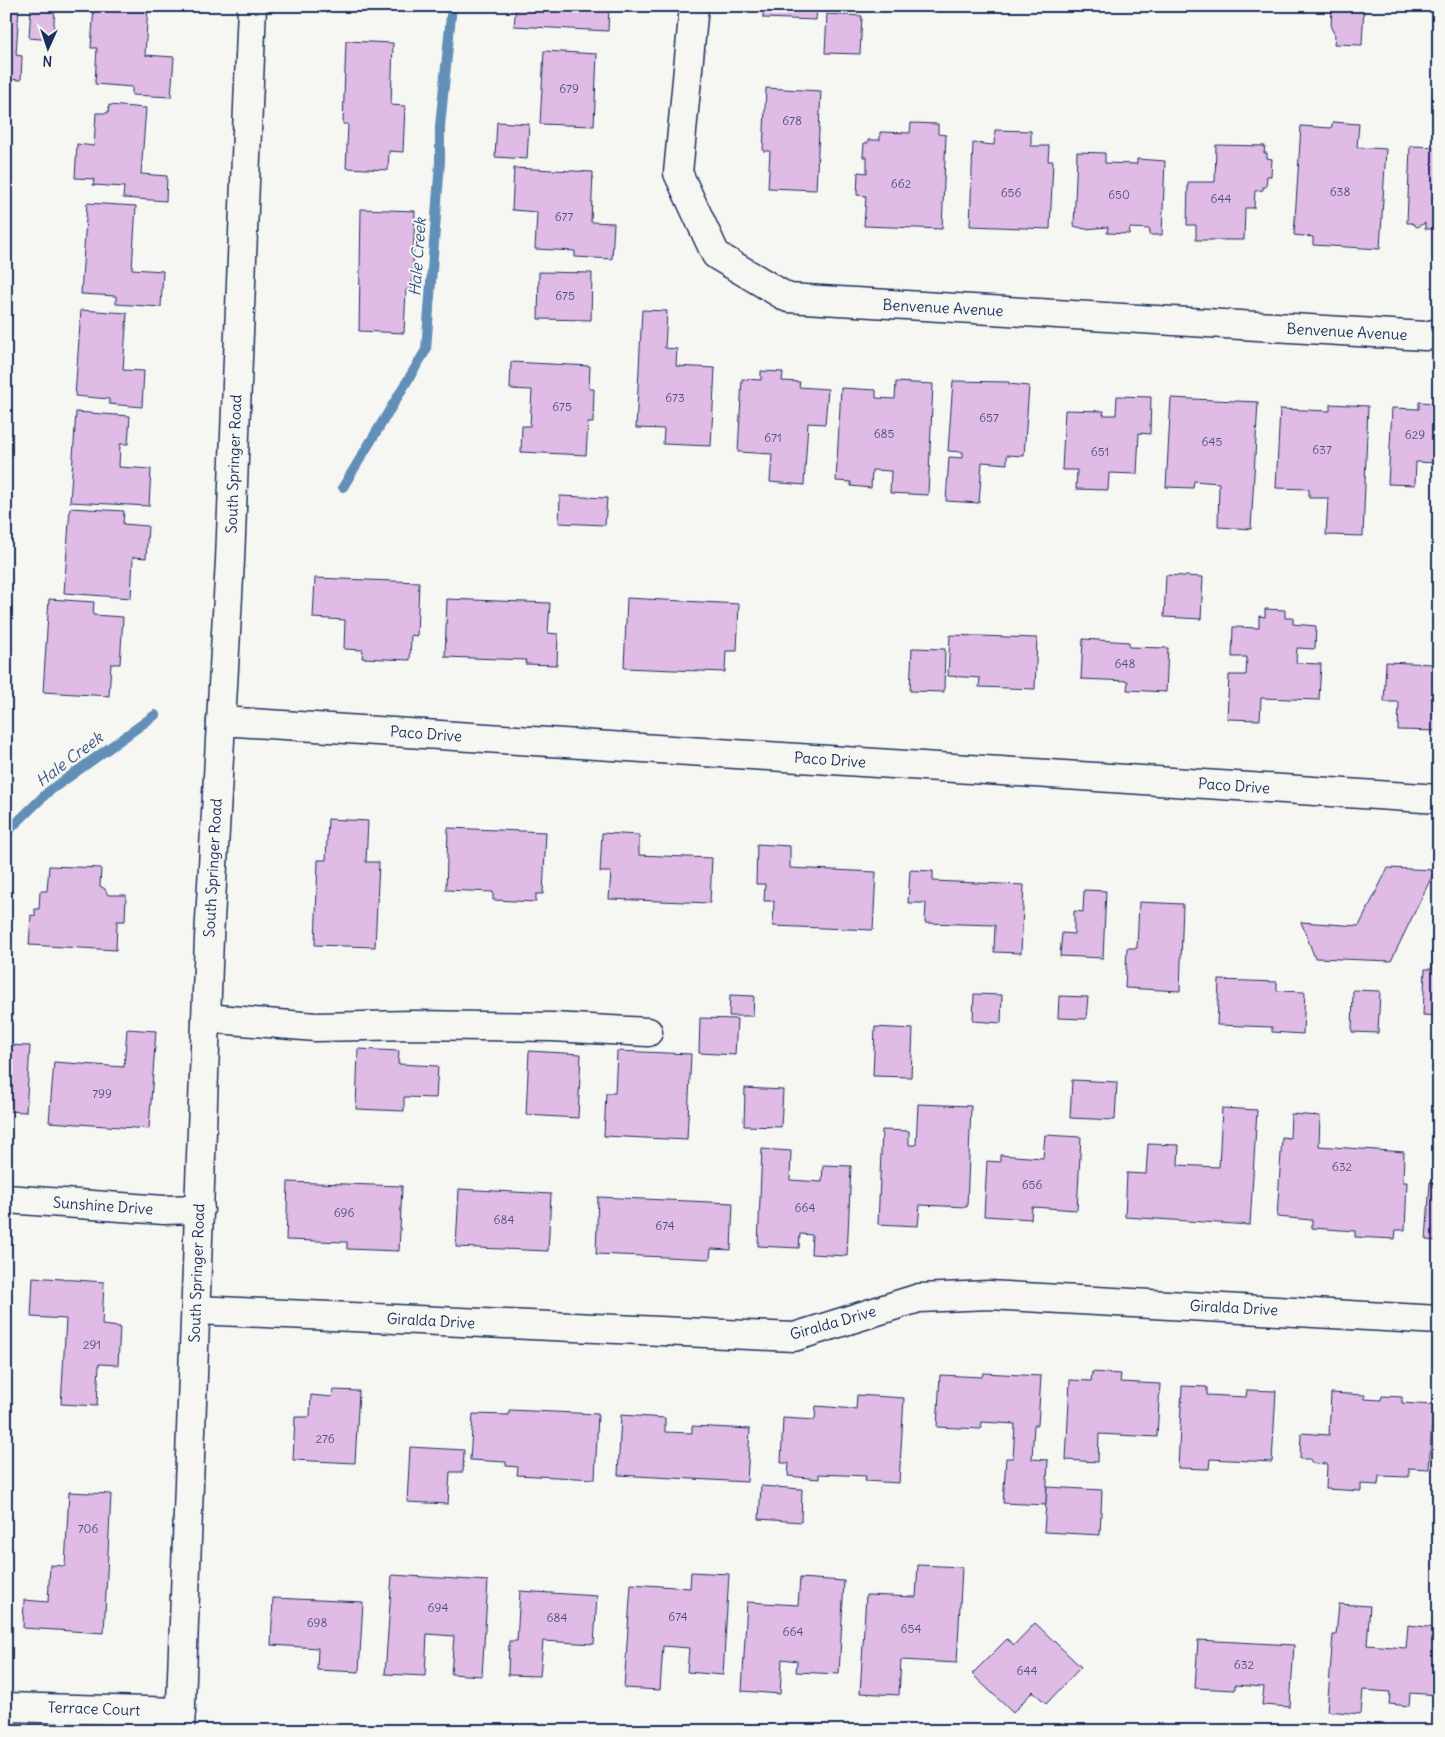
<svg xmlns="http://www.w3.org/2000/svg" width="1445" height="1737" font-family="Delius,sans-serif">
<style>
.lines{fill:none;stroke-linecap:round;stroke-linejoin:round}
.stream{stroke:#628fb7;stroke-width:10}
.building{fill:#dfbbe5;stroke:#1b2f5e}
.minor-casing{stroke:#1b2f5e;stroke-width:31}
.minor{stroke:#f6f6f2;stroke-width:28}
.labels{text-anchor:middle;stroke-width:4;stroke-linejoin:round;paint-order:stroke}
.number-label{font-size:12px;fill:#4c5280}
.street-label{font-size:15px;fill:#1b2f5e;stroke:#f6f6f2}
.water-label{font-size:16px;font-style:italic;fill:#395783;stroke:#f6f6f2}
</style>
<rect width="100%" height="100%" fill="#f6f6f2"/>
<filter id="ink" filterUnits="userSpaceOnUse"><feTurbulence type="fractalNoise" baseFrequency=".02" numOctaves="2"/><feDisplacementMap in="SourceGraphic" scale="10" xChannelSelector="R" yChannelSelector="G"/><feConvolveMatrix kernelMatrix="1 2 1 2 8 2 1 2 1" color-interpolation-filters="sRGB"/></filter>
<g filter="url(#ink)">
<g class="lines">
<g class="stream">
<polyline points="343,487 426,350 440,162 440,126 452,6"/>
<polyline points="6,833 48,792 155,715"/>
</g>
</g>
<g class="building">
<polygon points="6,6 19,6 16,55 22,56 21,80 6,79"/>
<polygon points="31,6 55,6 53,40 29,38"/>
<polygon points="94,6 148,6 145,55 174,57 171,97 132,95 132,87 95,84 97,48 91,48"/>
<polygon points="516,6 609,6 608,31 514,26"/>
<polygon points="763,6 817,6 816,20 763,18"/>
<polygon points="1332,6 1364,6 1362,45 1334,44 1335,35 1331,28"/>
<polygon points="1388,6 1415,6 1415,11 1388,9"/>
<polygon points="827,14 862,16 860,54 825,53"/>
<polygon points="346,41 393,43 391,105 405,106 403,152 389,151 388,170 346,168 348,124 343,124"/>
<polygon points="544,51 597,54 594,126 540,124"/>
<polygon points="766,88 821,91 816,190 768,188 770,151 763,151"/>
<polygon points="109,105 146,108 141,174 167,176 166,201 123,198 124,187 93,185 94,179 75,178 77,144 94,146 96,113 108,113"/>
<polygon points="497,122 529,124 527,159 495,157"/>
<polygon points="1333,122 1359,124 1357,147 1386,149 1380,249 1313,245 1313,237 1294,235 1301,126 1331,128"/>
<polygon points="911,123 938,124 938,134 946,135 942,229 864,226 866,196 857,195 858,172 867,173 867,157 863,157 864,143 868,143 868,140 880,140 880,132 910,133"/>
<polygon points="995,130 1031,131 1031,146 1049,146 1048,161 1053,161 1050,229 970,226 973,143 994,145"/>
<polygon points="1216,145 1265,146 1264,153 1267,153 1267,158 1272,159 1271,176 1267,176 1266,187 1263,187 1263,190 1255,191 1254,208 1245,208 1244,240 1196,240 1196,225 1187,225 1188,182 1215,182"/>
<polygon points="1410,146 1439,147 1439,229 1425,229 1425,223 1417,227 1412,223 1407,223"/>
<polygon points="1077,152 1105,153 1105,163 1137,164 1137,159 1165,161 1162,235 1149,235 1150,229 1130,228 1129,234 1107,233 1108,227 1085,229 1074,226"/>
<polygon points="514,168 593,172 591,222 614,223 612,259 575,257 575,251 535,249 537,212 512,210"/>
<polygon points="6,185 12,185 10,215 6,215"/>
<polygon points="87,203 136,206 132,269 163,271 161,307 116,304 116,296 81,294"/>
<polygon points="361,209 415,211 412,290 406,290 404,333 359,331"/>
<polygon points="539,272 592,273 591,320 538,319"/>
<polygon points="81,310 127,313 123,370 144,371 142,407 109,404 109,399 75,396"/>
<polygon points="642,310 667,311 665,348 677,349 676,366 715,368 711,446 663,444 664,429 636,428"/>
<polygon points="511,362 590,366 589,389 594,389 593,423 588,423 586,455 521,452 522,426 530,426 532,390 510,389"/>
<polygon points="761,371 783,372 782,381 800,382 799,387 828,389 825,424 808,423 804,485 770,482 772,454 738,452 742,379 761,380"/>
<polygon points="953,381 1009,382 1009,384 1029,386 1024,456 1007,455 1007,464 982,462 979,503 946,501 949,457 963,458 963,452 948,451"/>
<polygon points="896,382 933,384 928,495 890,493 891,471 872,470 871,488 851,486 851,482 836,481 841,388 876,390 876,398 895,399"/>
<polygon points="1117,396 1151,397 1150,434 1139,433 1137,474 1109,473 1108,490 1076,489 1077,470 1062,470 1065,410 1104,411 1103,415 1116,415"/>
<polygon points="1171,398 1258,402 1251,529 1218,527 1219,483 1194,481 1193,488 1166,487"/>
<polygon points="1419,402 1439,403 1439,463 1416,462 1415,485 1388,484 1392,408 1419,409"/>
<polygon points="1330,404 1368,406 1363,536 1326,535 1328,498 1309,498 1309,489 1276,488 1280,409 1330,411"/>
<polygon points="76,412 130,416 128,444 120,444 119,467 151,469 149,506 70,502"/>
<polygon points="560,496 607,498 605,525 559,523"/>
<polygon points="70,508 124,511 123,524 148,526 146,558 133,557 131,598 64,593"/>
<polygon points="1166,575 1203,577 1201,619 1164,617"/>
<polygon points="315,578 419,582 417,636 411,635 410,660 362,658 363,650 344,649 345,620 313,618"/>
<polygon points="627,598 739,604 737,651 726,651 725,672 624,668"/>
<polygon points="49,599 94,602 93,615 123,617 120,664 111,664 109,696 43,692"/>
<polygon points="447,599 550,603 548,633 558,634 557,665 525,664 526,660 445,657"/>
<polygon points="1265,609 1285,610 1285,618 1293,618 1293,624 1316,626 1315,649 1297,648 1296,663 1321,664 1319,700 1261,698 1260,720 1227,719 1229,675 1246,675 1247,657 1232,657 1233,627 1259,628 1259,616 1265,617"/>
<polygon points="950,635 1037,638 1035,689 979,687 980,678 948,676"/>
<polygon points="1083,639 1129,642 1129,647 1168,648 1166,692 1127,690 1128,681 1081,679"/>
<polygon points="912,648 945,649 944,692 910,691"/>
<polygon points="1434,655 1439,655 1439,731 1398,730 1399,702 1384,702 1386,662 1434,664"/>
<polygon points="328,819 368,821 366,862 379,862 375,947 315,945 318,860 326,860"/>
<polygon points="448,828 546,832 543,894 536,894 536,902 493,900 493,892 446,890"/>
<polygon points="602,833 639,835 639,855 712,858 710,903 609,899 611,872 600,872"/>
<polygon points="757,844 790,846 790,868 876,872 873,930 773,926 774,901 764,901 765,884 756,884"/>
<polygon points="49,866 101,868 100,886 105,889 108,895 126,895 125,921 117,921 116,950 29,945 31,915 35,916 35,909 39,909 40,891 47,891"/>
<polygon points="1388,868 1435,870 1391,961 1315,958 1301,922 1359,926"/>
<polygon points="910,870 933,871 933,881 1024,885 1021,953 994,952 995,925 925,923 926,903 908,903"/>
<polygon points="1084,890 1106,891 1103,958 1060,956 1062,933 1074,934 1074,911 1083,912"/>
<polygon points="1139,902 1183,904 1180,991 1125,988 1127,948 1137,948"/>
<polygon points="1434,937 1439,937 1439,1016 1423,1015 1425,969 1432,969"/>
<polygon points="1219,980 1277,982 1277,991 1305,992 1303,1034 1272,1032 1272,1027 1217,1025"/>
<polygon points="1353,990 1380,991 1378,1033 1352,1032"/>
<polygon points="974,994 1002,995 1001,1023 973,1021"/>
<polygon points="730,995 754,996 753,1016 729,1016"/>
<polygon points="1059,996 1088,997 1086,1019 1058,1018"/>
<polygon points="700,1018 737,1019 735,1055 699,1053"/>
<polygon points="875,1027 913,1029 911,1077 873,1076"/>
<polygon points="127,1029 156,1031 149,1129 49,1122 54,1062 124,1067"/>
<polygon points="6,1045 30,1046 26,1112 6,1111"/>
<polygon points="358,1049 399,1051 398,1064 438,1066 436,1098 404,1097 404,1111 356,1109"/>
<polygon points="529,1051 581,1054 578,1118 526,1115"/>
<polygon points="617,1051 691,1054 687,1140 604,1136 606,1093 615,1093"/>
<polygon points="1072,1080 1117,1082 1115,1120 1070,1118"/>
<polygon points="745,1088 783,1090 781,1127 744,1126"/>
<polygon points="918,1104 971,1106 967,1207 920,1205 918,1226 878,1224 882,1130 909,1131 909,1145 916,1145"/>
<polygon points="1222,1108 1257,1110 1250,1225 1125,1217 1127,1173 1146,1174 1148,1144 1179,1145 1178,1165 1219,1167"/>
<polygon points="1291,1114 1320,1116 1319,1146 1404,1152 1403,1182 1407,1182 1405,1230 1396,1230 1395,1239 1355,1237 1355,1231 1312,1228 1312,1220 1277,1217 1282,1137 1290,1138"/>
<polygon points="1045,1135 1081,1137 1077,1210 1032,1207 1031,1219 984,1216 987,1161 1000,1162 1000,1155 1043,1158"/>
<polygon points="762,1149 791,1151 790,1180 822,1182 823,1165 851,1166 847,1256 811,1254 812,1235 800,1234 799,1248 758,1246"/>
<polygon points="288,1182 402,1186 399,1251 347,1249 347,1242 286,1240"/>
<polygon points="1430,1182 1439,1182 1439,1241 1426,1240"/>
<polygon points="459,1189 551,1194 548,1251 456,1247"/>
<polygon points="598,1197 733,1203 731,1250 711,1249 710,1259 596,1254"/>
<polygon points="33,1277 104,1282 102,1325 120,1327 118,1365 99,1364 97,1406 61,1404 66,1319 31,1317"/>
<polygon points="1092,1372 1121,1374 1120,1382 1160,1384 1157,1437 1099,1434 1098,1462 1066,1460 1070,1380 1091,1381"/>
<polygon points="983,1373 1041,1376 1038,1425 1034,1425 1032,1459 1048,1460 1046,1505 1003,1503 1006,1458 1013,1458 1015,1424 982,1422 981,1429 937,1427 940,1375 982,1377"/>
<polygon points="1182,1386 1207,1387 1207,1395 1246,1397 1247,1390 1276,1391 1272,1462 1210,1459 1209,1469 1178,1468"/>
<polygon points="333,1390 359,1391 355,1463 293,1460 295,1417 310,1417 311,1395 332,1397"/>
<polygon points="1331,1393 1365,1395 1365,1399 1381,1400 1382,1396 1402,1397 1402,1403 1433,1405 1429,1469 1409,1468 1409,1477 1379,1476 1378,1485 1361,1484 1361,1491 1326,1489 1327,1464 1311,1463 1311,1459 1300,1459 1301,1433 1329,1435"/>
<polygon points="857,1395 904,1398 899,1483 865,1481 866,1476 819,1474 819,1479 788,1476 789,1463 781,1463 783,1418 815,1420 816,1406 856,1409"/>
<polygon points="509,1410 598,1414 595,1479 517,1475 518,1467 506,1466 506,1462 470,1460 473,1414 509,1415"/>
<polygon points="621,1415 665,1418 665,1432 692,1433 692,1426 750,1429 747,1482 618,1475"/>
<polygon points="410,1447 464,1450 463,1472 450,1472 448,1504 407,1502"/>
<polygon points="761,1486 802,1489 801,1522 759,1519"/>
<polygon points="1047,1487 1102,1490 1100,1535 1044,1532"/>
<polygon points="69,1492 111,1494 104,1633 23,1628 24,1600 48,1602 50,1565 65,1566"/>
<polygon points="918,1565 962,1567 957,1663 901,1660 899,1695 860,1693 866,1595 916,1597"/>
<polygon points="691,1572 729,1574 723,1675 687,1672 689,1648 663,1646 660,1690 624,1688 631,1584 690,1588"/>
<polygon points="392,1575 488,1581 482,1676 451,1674 454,1636 427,1634 425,1676 385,1674"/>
<polygon points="800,1578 844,1581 839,1674 796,1672 797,1661 782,1659 780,1694 742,1691 747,1602 798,1605"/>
<polygon points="520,1591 597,1596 594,1644 543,1641 540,1676 508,1675 509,1641 517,1641"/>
<polygon points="273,1598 363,1602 359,1672 317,1670 318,1648 271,1645"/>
<polygon points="1339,1604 1370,1606 1367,1645 1406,1648 1408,1625 1438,1628 1436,1659 1439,1659 1438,1695 1410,1693 1409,1706 1389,1704 1390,1692 1363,1690 1361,1714 1327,1711 1333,1635 1336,1635"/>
<polygon points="1035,1623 1081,1667 1046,1704 1033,1691 1013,1713 972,1674 1007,1639 1014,1645"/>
<polygon points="1198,1640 1294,1645 1290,1707 1262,1705 1264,1687 1235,1685 1235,1690 1195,1688"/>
</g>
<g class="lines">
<defs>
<g id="minor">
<polyline points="694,6 678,173 716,255 788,298 1425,336 1439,333"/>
<polyline points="221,721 1439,799"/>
<polyline points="206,1018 316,1027 413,1025 552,1027 648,1032"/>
<polyline points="6,1199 164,1210 200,1209"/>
<polyline points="196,1310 794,1337 919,1298 989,1295 1439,1320"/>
<polyline points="6,1707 181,1712"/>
<polyline points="180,1731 209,938 230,560 252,6"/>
</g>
</defs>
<use href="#minor" class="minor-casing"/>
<use href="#minor" class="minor"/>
</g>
</g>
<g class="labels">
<g class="number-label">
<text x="569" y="93">679</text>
<text x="792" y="125">678</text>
<text x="901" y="188">662</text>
<text x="1340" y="196">638</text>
<text x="1011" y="197">656</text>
<text x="1119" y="199">650</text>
<text x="1221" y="203">644</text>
<text x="564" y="221">677</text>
<text x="565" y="300">675</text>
<text x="675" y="402">673</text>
<text x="562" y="411">675</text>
<text x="989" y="422">657</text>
<text x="884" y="438">685</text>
<text x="1415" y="439">629</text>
<text x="773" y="442">671</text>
<text x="1212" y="446">645</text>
<text x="1322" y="454">637</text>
<text x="1100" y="456">651</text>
<text x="1125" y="668">648</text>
<text x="102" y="1098">799</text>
<text x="1342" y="1171">632</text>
<text x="1032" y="1189">656</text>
<text x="805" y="1212">664</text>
<text x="344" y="1217">696</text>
<text x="504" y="1224">684</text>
<text x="665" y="1230">674</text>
<text x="92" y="1349">291</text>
<text x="325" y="1443">276</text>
<text x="88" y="1533">706</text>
<text x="438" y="1612">694</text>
<text x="678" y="1621">674</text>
<text x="557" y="1622">684</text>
<text x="317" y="1627">698</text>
<text x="911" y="1633">654</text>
<text x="793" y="1636">664</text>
<text x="1244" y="1669">632</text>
<text x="1027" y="1675">644</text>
</g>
<g class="street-label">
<text transform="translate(943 308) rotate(3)" y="5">Benvenue Avenue</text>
<text transform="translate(1347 332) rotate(3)" y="5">Benvenue Avenue</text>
<text transform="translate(234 464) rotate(-88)" y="5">South Springer Road</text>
<text transform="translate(426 734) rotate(4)" y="5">Paco Drive</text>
<text transform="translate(830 760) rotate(4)" y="5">Paco Drive</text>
<text transform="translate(1234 786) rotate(4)" y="5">Paco Drive</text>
<text transform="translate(213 868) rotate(-87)" y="5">South Springer Road</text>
<text transform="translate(103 1206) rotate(4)" y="5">Sunshine Drive</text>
<text transform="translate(197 1273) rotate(-88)" y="5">South Springer Road</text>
<text transform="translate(1234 1308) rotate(3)" y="5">Giralda Drive</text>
<text transform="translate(431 1321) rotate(3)" y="5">Giralda Drive</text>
<text transform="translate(833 1323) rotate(-16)" y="5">Giralda Drive</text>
<text transform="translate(94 1709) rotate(2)" y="5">Terrace Court</text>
</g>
<g class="water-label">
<text transform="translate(417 257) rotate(-86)" y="6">Hale Creek</text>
<text transform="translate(69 759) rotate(-37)" y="6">Hale Creek</text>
</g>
</g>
<rect width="1445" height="1737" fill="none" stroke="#f6f6f2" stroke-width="25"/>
<rect x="12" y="12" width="1420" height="1712" fill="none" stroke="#1b2f5e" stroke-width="2" filter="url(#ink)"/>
<g transform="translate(48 48) rotate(183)" stroke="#f6f6f2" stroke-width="4" paint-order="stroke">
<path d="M0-4L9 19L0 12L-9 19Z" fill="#1b2f5e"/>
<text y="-8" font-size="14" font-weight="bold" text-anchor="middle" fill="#1b2f5e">N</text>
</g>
</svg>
